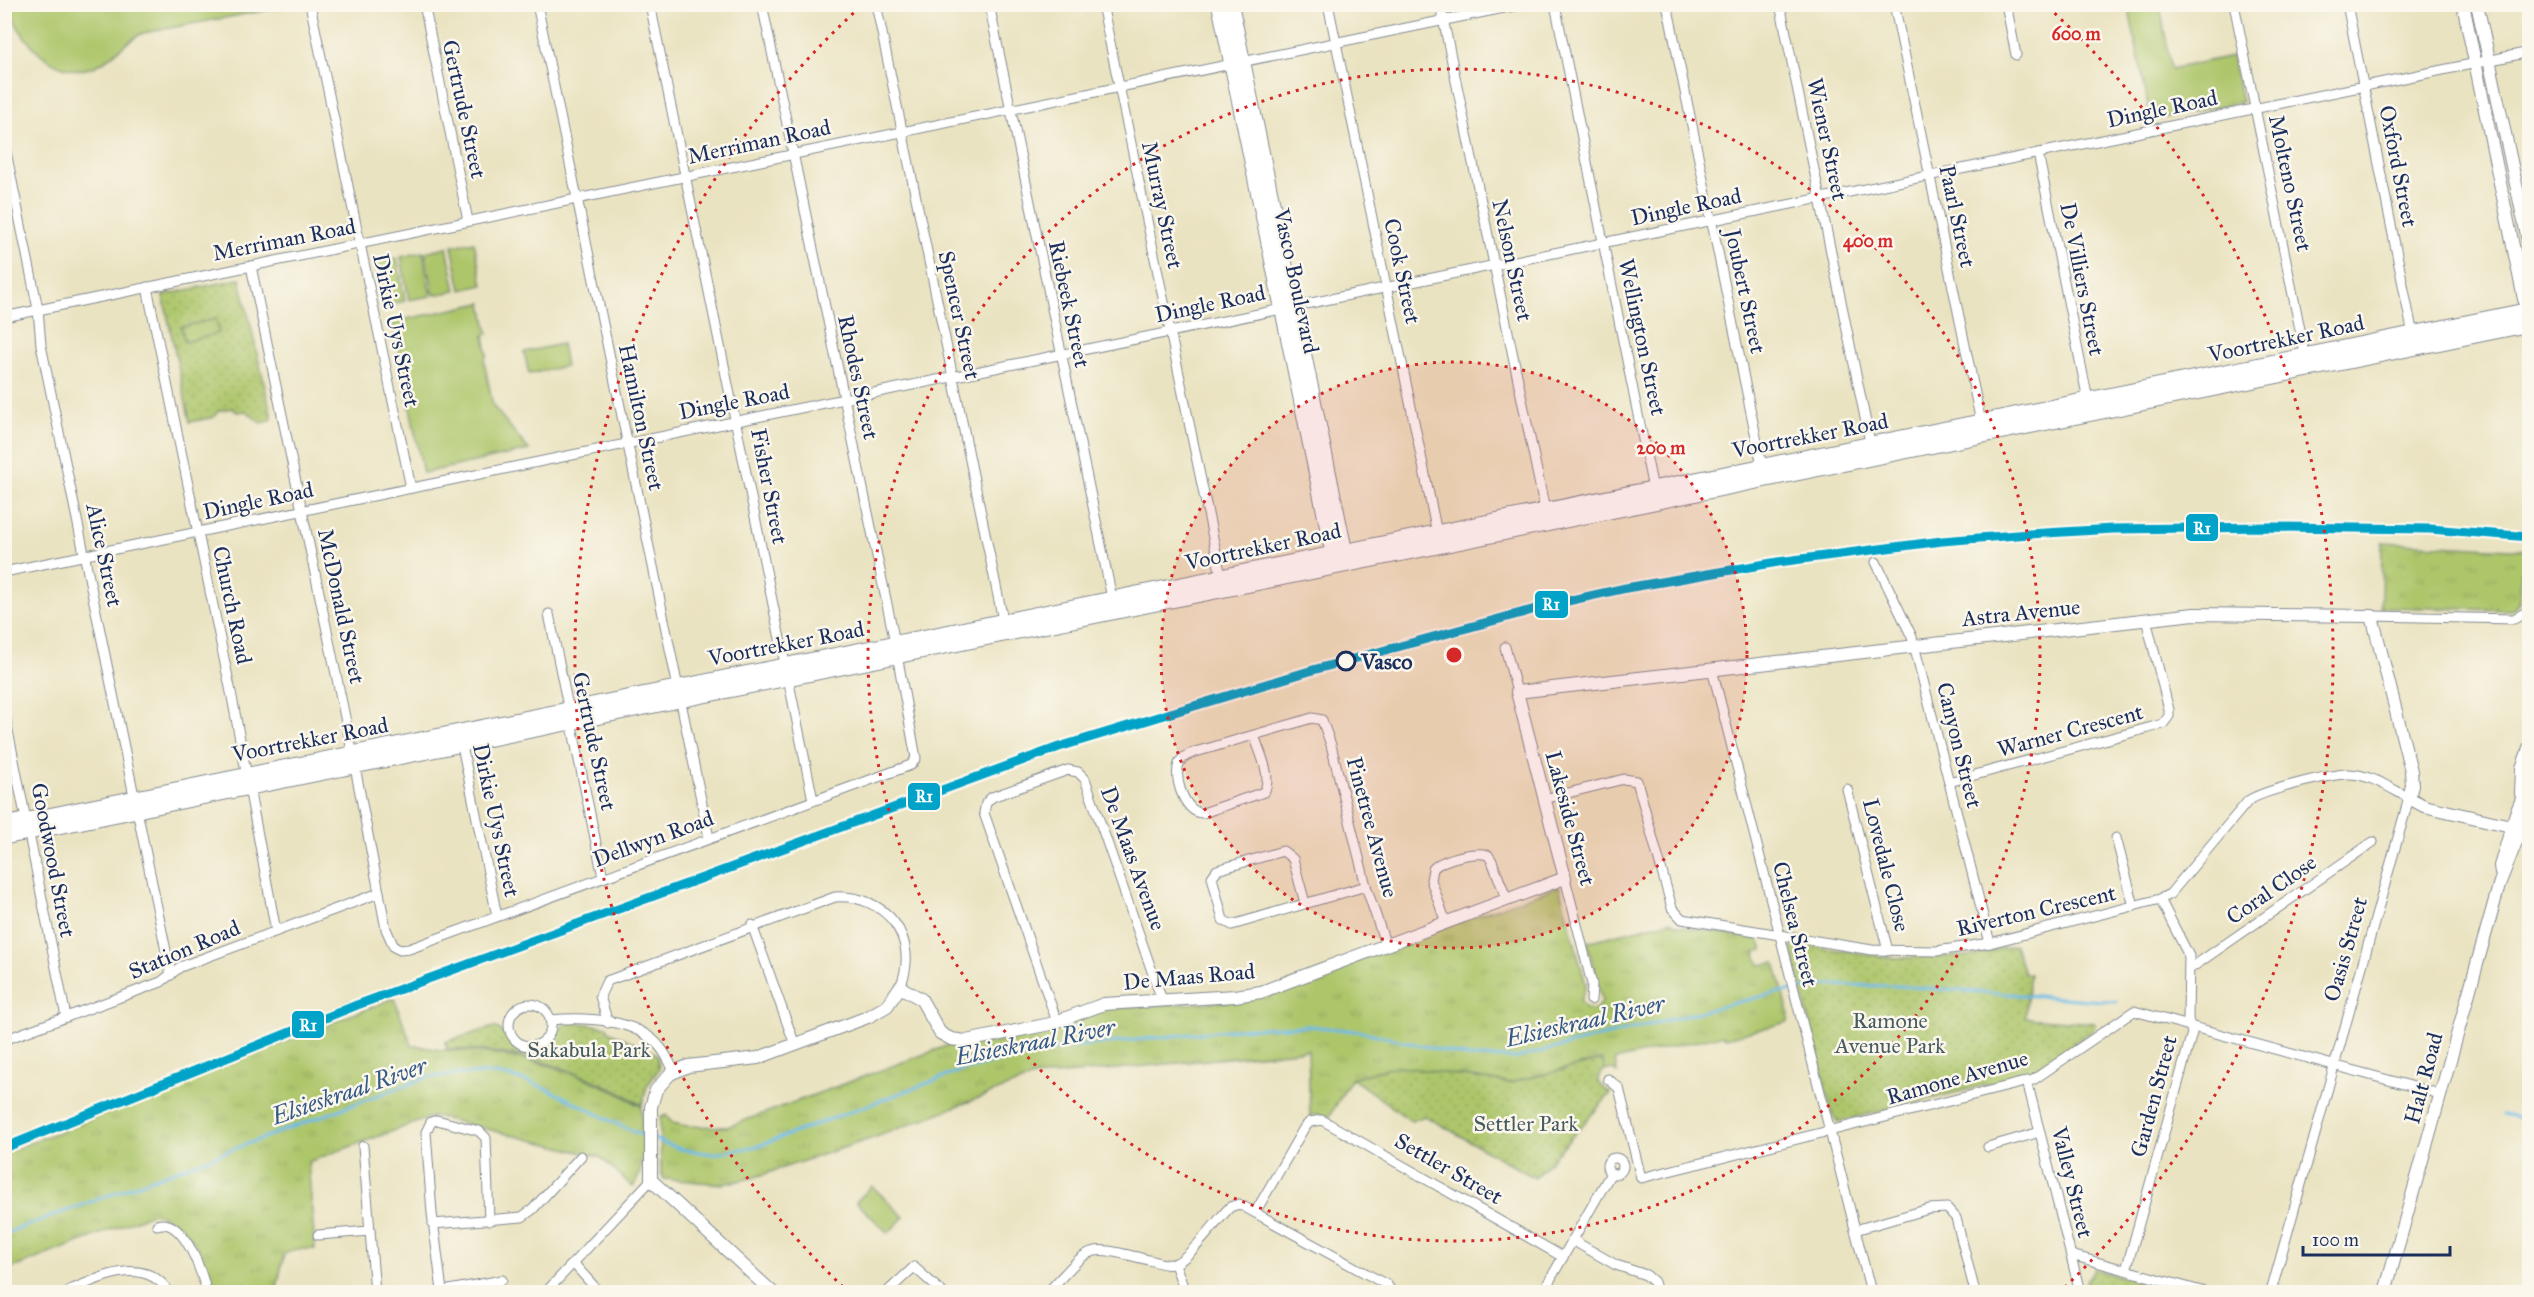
<svg xmlns="http://www.w3.org/2000/svg" width="2534" height="1297" font-family="'IM FELL Great Primer',serif">
<style>
.grass{fill:url(#grass-tufts);stroke:#647a64;stroke-width:1.5}
.park{fill:url(#park-dots);stroke:#647a64;stroke-width:1.5}
.garden{fill:#adc66b;stroke:#647a64;stroke-width:1.5}
.lines{fill:none;stroke-linecap:round;stroke-linejoin:round}
.stream{stroke:#6dbbe7;stroke-width:3}
.minor-casing{stroke:#828990;stroke-width:11}
.tertiary-casing{stroke:#828990;stroke-width:14}
.secondary-casing{stroke:#828990;stroke-width:16}
.primary-casing{stroke:#828990;stroke-width:17}
.minor{stroke:#fff;stroke-width:9}
.tertiary{stroke:#fff;stroke-width:12}
.secondary{stroke:#fff;stroke-width:14}
.primary{stroke:#fff;stroke-width:15}
.rail-1-casing{stroke:#fbf7ec;stroke-width:14}
.rail-1{stroke:#01a3c8;stroke-width:9}
.ring{fill:none;stroke:#d62828;stroke-width:3;stroke-dasharray:3 6}
.stop-dot{fill:#fbf7ec;stroke:#1b2f5e;stroke-width:3}
.labels{text-anchor:middle;stroke-width:5;stroke-linejoin:round;paint-order:stroke}
.street-label{font-size:22px;fill:#1b2f5e;stroke:#fbf7ec}
.stop-label{font-size:22px;font-weight:bold;fill:#1b2f5e;stroke:#fbf7ec;text-anchor:start}
.park-label{font-size:22px;fill:#475c62;stroke:#fbf7ec}
.water-label{font-size:24px;font-style:italic;fill:#345987;stroke:#fbf7ec}
.centre{fill:#d62828;stroke:#fbf7ec;stroke-width:3}
.ring-label{font-size:18px;text-anchor:middle;font-weight:bold;fill:#d62828;stroke:#fbf7ec;stroke-width:5;stroke-linejoin:round;paint-order:stroke}
.line-badge{stroke:#fbf7ec;stroke-width:2}
.badge-label{font-size:16px;text-anchor:middle;font-weight:bold;fill:#fff}
</style>
<defs>
<pattern id="grass-tufts" width="24" height="20" patternUnits="userSpaceOnUse" patternTransform="scale(1.5)"><rect width="24" height="20" fill="#adc66b"/><path d="M3 7l-1-3M5 7V3M7 7l1-3M15 17l-1-3M17 17v-4M19 17l1-3" fill="none" stroke="#94aa5f"/></pattern>
<pattern id="park-dots" width="8" height="8" patternUnits="userSpaceOnUse" patternTransform="scale(1.5)"><rect width="8" height="8" fill="#adc66b"/><path d="M2 2h.1M6 6h.1" fill="none" stroke="#94aa5f" stroke-width="1.8" stroke-linecap="round"/></pattern>
</defs>
<rect width="100%" height="100%" fill="#fbf7ec"/>
<filter id="ink" filterUnits="userSpaceOnUse"><feTurbulence type="fractalNoise" baseFrequency=".0167" numOctaves="2"/><feDisplacementMap in="SourceGraphic" scale="12" xChannelSelector="R" yChannelSelector="G"/><feConvolveMatrix kernelMatrix="1 2 1 2 8 2 1 2 1" color-interpolation-filters="sRGB"/></filter>
<filter id="wash" filterUnits="userSpaceOnUse"><feTurbulence type="fractalNoise" baseFrequency=".008" numOctaves="4" result="noise"/><feDisplacementMap in="SourceGraphic" scale="24" xChannelSelector="R" yChannelSelector="G"/><feGaussianBlur stdDeviation="1.35" result="paint"/><feColorMatrix in="noise" values="0 0 0 0 0 0 0 0 0 0 0 0 0 0 0 0 0 1.4 0 .05"/><feComposite in="paint" operator="in"/></filter>
<g filter="url(#wash)">
<rect width="100%" height="100%" fill="#eae3c1"/>
<g class="grass">
<polygon points="2382,542 2528,550 2528,560 2521,573 2520,602 2512,610 2505,610 2381,607"/>
<polygon points="1559,886 1586,985 1580,1001 1586,1009 1595,1010 1602,1001 1587,942 1670,921 1679,926 1758,939 1763,950 1755,952 1760,965 1775,962 1789,1014 1788,1022 1726,1038 1721,1035 1615,1060 1617,1073 1613,1070 1605,1070 1602,1060 1509,1083 1397,1066 1352,1078 1329,1117 1318,1114 1310,1116 1308,1050 1034,1077 876,1137 752,1178 723,1184 664,1179 661,1172 660,1118 666,1115 672,1123 687,1126 727,1127 949,1045 968,1046 1050,1031 1107,1008 1238,1001"/>
<path d="M394 998 412 1046C424 1045 432 1050 443 1050 514 1051 580 1069 641 1106 642 1133 648 1165 633 1187L600 1157 434 1116 308 1162 315 1249H296L284 1254 276 1292H210C204 1255 194 1225 154 1213L5 1271V1153Z"/>
</g>
<g class="park">
<polygon points="240,279 272,418 270,421 261,423 246,411 237,412 232,408 218,411 214,417 190,422 163,295"/>
<polygon points="1796,944 1894,958 1973,956 2015,945 2024,974 2030,974 2025,1018 2095,1023 2094,1029 2030,1074 1838,1122 1832,1115 1791,947"/>
<path d="M572 1022 608 1027V1031L657 1054 659 1069 647 1086 642 1105C582 1069 517 1049 447 1049L445 1042 494 1027C511 1031 516 1067 544 1047 556 1038 556 1025 572 1022Z"/>
<path d="M1602 1060 1605 1070C1591 1081 1603 1087 1611 1093L1535 1178 1425 1116 1411 1121 1352 1078 1397 1066 1509 1083Z"/>
<polygon points="2094,1269 2162,1288 2160,1292 2089,1292 2086,1281"/>
</g>
<g class="garden">
<path d="M9 5V4L295 5 143 33C124 41 112 60 93 67 56 81 16 37 9 5Z"/>
<polygon points="2128,5 2160,5 2171,69 2232,56 2242,102 2151,120"/>
<polygon points="474,242 483,285 461,290 452,246"/>
<polygon points="447,247 456,291 434,295 425,252"/>
<polygon points="423,252 431,296 409,300 401,257"/>
<polygon points="397,258 405,301 384,306 375,262"/>
<polygon points="482,303 488,334 484,335 487,355 484,361 493,406 529,450 423,473 393,322"/>
<polygon points="216,319 219,333 185,342 181,327"/>
<polygon points="562,344 566,366 529,374 524,352"/>
<polygon points="872,1186 904,1217 888,1233 856,1202"/>
</g>
<g class="lines">
<g class="stream">
<polyline points="2503,1115 2530,1121"/>
<polyline points="654,1139 680,1149 713,1154 758,1146 960,1071 1011,1058 1062,1048 1237,1029 1309,1026 1364,1032 1469,1057 1516,1058 1775,993 1825,985 1898,986 2117,1002"/>
<path d="M4 1234 428 1077C454 1075 485 1070 511 1077 561 1089 600 1120 647 1137"/>
</g>
</g>
</g>
<g filter="url(#ink)">
<g class="lines">
<defs>
<g id="minor">
<polyline points="310,4 411,488"/>
<polyline points="424,4 468,221"/>
<polyline points="537,4 709,838"/>
<polyline points="650,4 813,800"/>
<polyline points="876,4 1004,625"/>
<polyline points="989,4 1113,603"/>
<polyline points="1102,4 1222,581"/>
<polyline points="1328,4 1438,538"/>
<polyline points="1440,4 1546,515"/>
<polyline points="1555,4 1654,494"/>
<polyline points="1667,4 1763,471"/>
<polyline points="1780,4 1871,447"/>
<polyline points="1894,4 1982,427"/>
<polyline points="2006,4 2016,55"/>
<polyline points="2234,4 2306,359"/>
<polyline points="2347,4 2413,335"/>
<polyline points="4,142 38,309 41,345 171,975"/>
<polyline points="2038,153 2089,405"/>
<polyline points="251,266 351,746 386,929 394,947 400,950 409,949 911,765 916,758 893,633 762,4"/>
<polyline points="147,287 232,697 276,931"/>
<polyline points="4,317 1523,4"/>
<polyline points="1876,562 1912,637 1990,943"/>
<polyline points="4,572 2530,52"/>
<polyline points="549,614 603,877"/>
<polyline points="2372,616 2514,619 2530,610"/>
<polyline points="1505,647 1517,692"/>
<polyline points="1712,669 1871,1292"/>
<polyline points="4,711 66,1017"/>
<path d="M1254 735C1259 751 1273 777 1264 792L1203 813C1184 815 1169 769 1183 758 1190 752 1204 750 1213 747 1246 737 1279 728 1312 718L1322 720 1331 745 1366 886 1386 946"/>
<polyline points="461,741 497,916"/>
<polyline points="1949,782 2163,724 2169,716 2169,710 2146,619"/>
<polyline points="1847,789 1888,951"/>
<path d="M1544 799 1624 779 1637 781 1672 908 1682 919 1872 950 1937 951 1990 943 2160 899 2170 894 2248 801C2260 791 2331 774 2348 774 2370 774 2390 788 2409 798L2271 1292"/>
<polyline points="2116,838 2134,906"/>
<polyline points="1565,878 1592,984 1591,1000"/>
<polyline points="1305,903 1293,859 1283,851 1217,870 1212,877 1223,920 1232,925 1366,886"/>
<path d="M1446 923 1431 880 1433 869C1441 859 1475 851 1488 855L1492 861 1507 900"/>
<polyline points="752,925 795,1045"/>
<polyline points="2191,968 2373,842"/>
<circle cx="530" cy="1025" r="21"/>
<path d="M550 1020C584 1017 636 1018 660 1047 666 1054 670 1063 674 1071"/>
<polyline points="1057,1022 984,813 986,803 992,797 1068,770 1078,772 1085,779 1162,1000"/>
<path d="M608 1023 600 996 607 981 835 897C886 894 921 939 900 987"/>
<polyline points="4,1040 161,982 180,967 379,893"/>
<polyline points="1608,1079 1619,1088 1641,1178 2033,1080 2134,1011 2440,1094"/>
<polyline points="2027,1081 2080,1292"/>
<polyline points="363,1146 375,1292"/>
<polyline points="1988,1147 2040,1132"/>
<circle cx="1615" cy="1166" r="8"/>
<polyline points="1256,1211 1304,1128 1310,1122 1322,1120 1563,1257"/>
<polyline points="433,1224 522,1217 533,1209 581,1156"/>
<path d="M157 1225C183 1216 203 1273 206 1292"/>
<polyline points="1855,1230 1929,1209 1947,1208 1956,1218 1975,1292"/>
<polyline points="318,1235 370,1231"/>
<polyline points="1572,1240 1616,1265 1646,1275 1654,1282 1657,1292"/>
<polyline points="2071,1255 2205,1292"/>
<polyline points="574,1264 599,1292"/>
<polyline points="1175,1264 1185,1292"/>
<polyline points="2126,1270 2192,1033 2188,1019 2189,956 2160,899"/>
<path d="M70 1290C102 1277 144 1255 169 1292"/>
<polyline points="442,1291 432,1213 426,1132 431,1122 437,1120 479,1131 486,1138 489,1221"/>
<polyline points="439,1292 502,1280"/>
<polyline points="546,1292 651,1180"/>
<polyline points="887,1292 914,1267 942,1292"/>
<path d="M1048 1292C1093 1244 1084 1244 1149 1260 1158 1262 1168 1267 1176 1263 1190 1258 1218 1219 1230 1207L1239 1204 1387 1285 1392 1292"/>
<polyline points="1543,1292 1611,1173"/>
</g>
<g id="tertiary">
<polyline points="2463,4 2524,299 2530,315"/>
<polyline points="2477,4 2530,249"/>
<polyline points="2521,794 2522,768 2530,746"/>
<polyline points="2501,873 2500,866 2516,813 2530,780"/>
<polyline points="772,1292 651,1180 651,1107 656,1090 670,1074 688,1066 758,1058 868,1017 887,1006 900,987 921,999 940,1033 951,1039 966,1041 1050,1024 1104,1004 1235,996 1261,992 1565,878 1517,692 2194,614 2372,616 2411,771 2412,785 2409,798 2424,806 2511,826"/>
<polyline points="2385,1292 2500,882 2530,807"/>
</g>
<g id="secondary">
<polyline points="1219,4 1335,565"/>
<polyline points="1231,4 1347,560"/>
</g>
<g id="primary">
<polyline points="4,825 2530,310"/>
<polyline points="4,837 2530,324"/>
</g>
</defs>
<use href="#minor" class="minor-casing"/>
<use href="#tertiary" class="tertiary-casing"/>
<use href="#secondary" class="secondary-casing"/>
<use href="#primary" class="primary-casing"/>
<use href="#minor" class="minor"/>
<use href="#tertiary" class="tertiary"/>
<use href="#secondary" class="secondary"/>
<use href="#primary" class="primary"/>
<defs>
<polyline id="rail-1" points="4,1148 357,1005 1059,747 1313,670 1554,604 1626,588 1778,562 1942,541 2029,534 2113,529 2270,527 2430,529 2530,537"/>
</defs>
<use href="#rail-1" class="rail-1-casing"/>
<use href="#rail-1" class="rail-1"/>
</g>
</g>
<circle cx="1454" cy="655" r="293" fill="#d62828" fill-opacity=".12"/>
<g class="ring">
<circle cx="1454" cy="655" r="293"/>
<circle cx="1454" cy="655" r="586"/>
<path d="M843 1287A879 879 0 0 1 860 7M2048 7A879 879 0 0 1 2065 1287"/>
</g>
<circle class="stop-dot" cx="1346" cy="661" r="9"/>
<g class="labels">
<g class="street-label">
<text transform="translate(2162 108) rotate(-12)" y="8">Dingle Road</text>
<text transform="translate(465 109) rotate(78)" y="8">Gertrude Street</text>
<text transform="translate(1828 139) rotate(78)" y="8">Wiener Street</text>
<text transform="translate(759 141) rotate(-12)" y="8">Merriman Road</text>
<text transform="translate(2399 166) rotate(79)" y="8">Oxford Street</text>
<text transform="translate(2291 183) rotate(78)" y="8">Molteno Street</text>
<text transform="translate(1163 205) rotate(78)" y="8">Murray Street</text>
<text transform="translate(1686 206) rotate(-12)" y="8">Dingle Road</text>
<text transform="translate(1958 216) rotate(78)" y="8">Paarl Street</text>
<text transform="translate(284 239) rotate(-11)" y="8">Merriman Road</text>
<text transform="translate(1513 260) rotate(78)" y="8">Nelson Street</text>
<text transform="translate(1403 271) rotate(78)" y="8">Cook Street</text>
<text transform="translate(2083 279) rotate(79)" y="8">De Villiers Street</text>
<text transform="translate(1297 281) rotate(78)" y="8">Vasco Boulevard</text>
<text transform="translate(1746 291) rotate(78)" y="8">Joubert Street</text>
<text transform="translate(1210 303) rotate(-12)" y="8">Dingle Road</text>
<text transform="translate(1070 304) rotate(78)" y="8">Riebeek Street</text>
<text transform="translate(960 315) rotate(78)" y="8">Spencer Street</text>
<text transform="translate(397 330) rotate(78)" y="8">Dirkie Uys Street</text>
<text transform="translate(1643 337) rotate(78)" y="8">Wellington Street</text>
<text transform="translate(2286 338) rotate(-12)" y="8">Voortrekker Road</text>
<text transform="translate(859 377) rotate(78)" y="8">Rhodes Street</text>
<text transform="translate(734 401) rotate(-11)" y="8">Dingle Road</text>
<text transform="translate(642 417) rotate(78)" y="8">Hamilton Street</text>
<text transform="translate(1810 435) rotate(-11)" y="8">Voortrekker Road</text>
<text transform="translate(770 486) rotate(79)" y="8">Fisher Street</text>
<text transform="translate(258 500) rotate(-12)" y="8">Dingle Road</text>
<text transform="translate(1263 546) rotate(-12)" y="8">Voortrekker Road</text>
<text transform="translate(105 555) rotate(78)" y="8">Alice Street</text>
<text transform="translate(233 605) rotate(78)" y="8">Church Road</text>
<text transform="translate(342 606) rotate(78)" y="8">McDonald Street</text>
<text transform="translate(2021 612) rotate(-6)" y="8">Astra Avenue</text>
<text transform="translate(786 643) rotate(-11)" y="8">Voortrekker Road</text>
<text transform="translate(2070 730) rotate(-15)" y="8">Warner Crescent</text>
<text transform="translate(310 739) rotate(-11)" y="8">Voortrekker Road</text>
<text transform="translate(595 741) rotate(78)" y="8">Gertrude Street</text>
<text transform="translate(1960 745) rotate(76)" y="8">Canyon Street</text>
<text transform="translate(1571 818) rotate(75)" y="8">Lakeside Street</text>
<text transform="translate(497 820) rotate(78)" y="8">Dirkie Uys Street</text>
<text transform="translate(1373 827) rotate(75)" y="8">Pinetree Avenue</text>
<text transform="translate(653 838) rotate(-20)" y="8">Dellwyn Road</text>
<text transform="translate(1134 858) rotate(70)" y="8">De Maas Avenue</text>
<text transform="translate(54 860) rotate(79)" y="8">Goodwood Street</text>
<text transform="translate(1887 865) rotate(76)" y="8">Lovedale Close</text>
<text transform="translate(2271 889) rotate(-35)" y="8">Coral Close</text>
<text transform="translate(2036 910) rotate(-13)" y="8">Riverton Crescent</text>
<text transform="translate(1796 924) rotate(76)" y="8">Chelsea Street</text>
<text transform="translate(184 949) rotate(-23)" y="8">Station Road</text>
<text transform="translate(2345 949) rotate(-74)" y="8">Oasis Street</text>
<text transform="translate(1189 976) rotate(-5)" y="8">De Maas Road</text>
<text transform="translate(1957 1077) rotate(-16)" y="8">Ramone Avenue</text>
<text transform="translate(2423 1078) rotate(-75)" y="8">Halt Road</text>
<text transform="translate(2153 1096) rotate(-75)" y="8">Garden Street</text>
<text transform="translate(1449 1168) rotate(30)" y="8">Settler Street</text>
<text transform="translate(2073 1182) rotate(76)" y="8">Valley Street</text>
</g>
<g class="stop-label">
<text x="1361" y="669">Vasco</text>
</g>
<g class="park-label">
<text x="1890" y="1028">Ramone<tspan x="1890" dy="25">Avenue Park</tspan></text>
<text x="589" y="1057">Sakabula Park</text>
<text x="1526" y="1131">Settler Park</text>
</g>
<g class="water-label">
<text transform="translate(1585 1021) rotate(-13)" y="8">Elsieskraal River</text>
<text transform="translate(1035 1042) rotate(-11)" y="8">Elsieskraal River</text>
<text transform="translate(349 1091) rotate(-19)" y="8">Elsieskraal River</text>
</g>
</g>
<circle cx="1454" cy="655" r="9" class="centre"/>
<g class="ring-label">
<text x="2076" y="40">600 m</text>
<text x="1868" y="247">400 m</text>
<text x="1661" y="454">200 m</text>
</g>
<g class="line-badge">
<rect x="2185" y="513" width="34" height="29" rx="6" fill="#01a3c8"/>
<rect x="1534" y="590" width="35" height="29" rx="6" fill="#01a3c8"/>
<rect x="907" y="782" width="34" height="29" rx="6" fill="#01a3c8"/>
<rect x="291" y="1010" width="34" height="29" rx="6" fill="#01a3c8"/>
</g>
<g class="badge-label">
<text x="2202" y="534">R1</text>
<text x="1551" y="610">R1</text>
<text x="924" y="802">R1</text>
<text x="308" y="1031">R1</text>
</g>
<rect width="2534" height="1297" fill="none" stroke="#fbf7ec" stroke-width="24"/>
<path d="M2303 1246v9h147v-9" fill="none" stroke="#1b2f5e" stroke-width="3"/>
<text x="2312" y="1246" font-size="18" fill="#1b2f5e" stroke="#fbf7ec" stroke-width="4.5" paint-order="stroke">100 m</text>
</svg>
